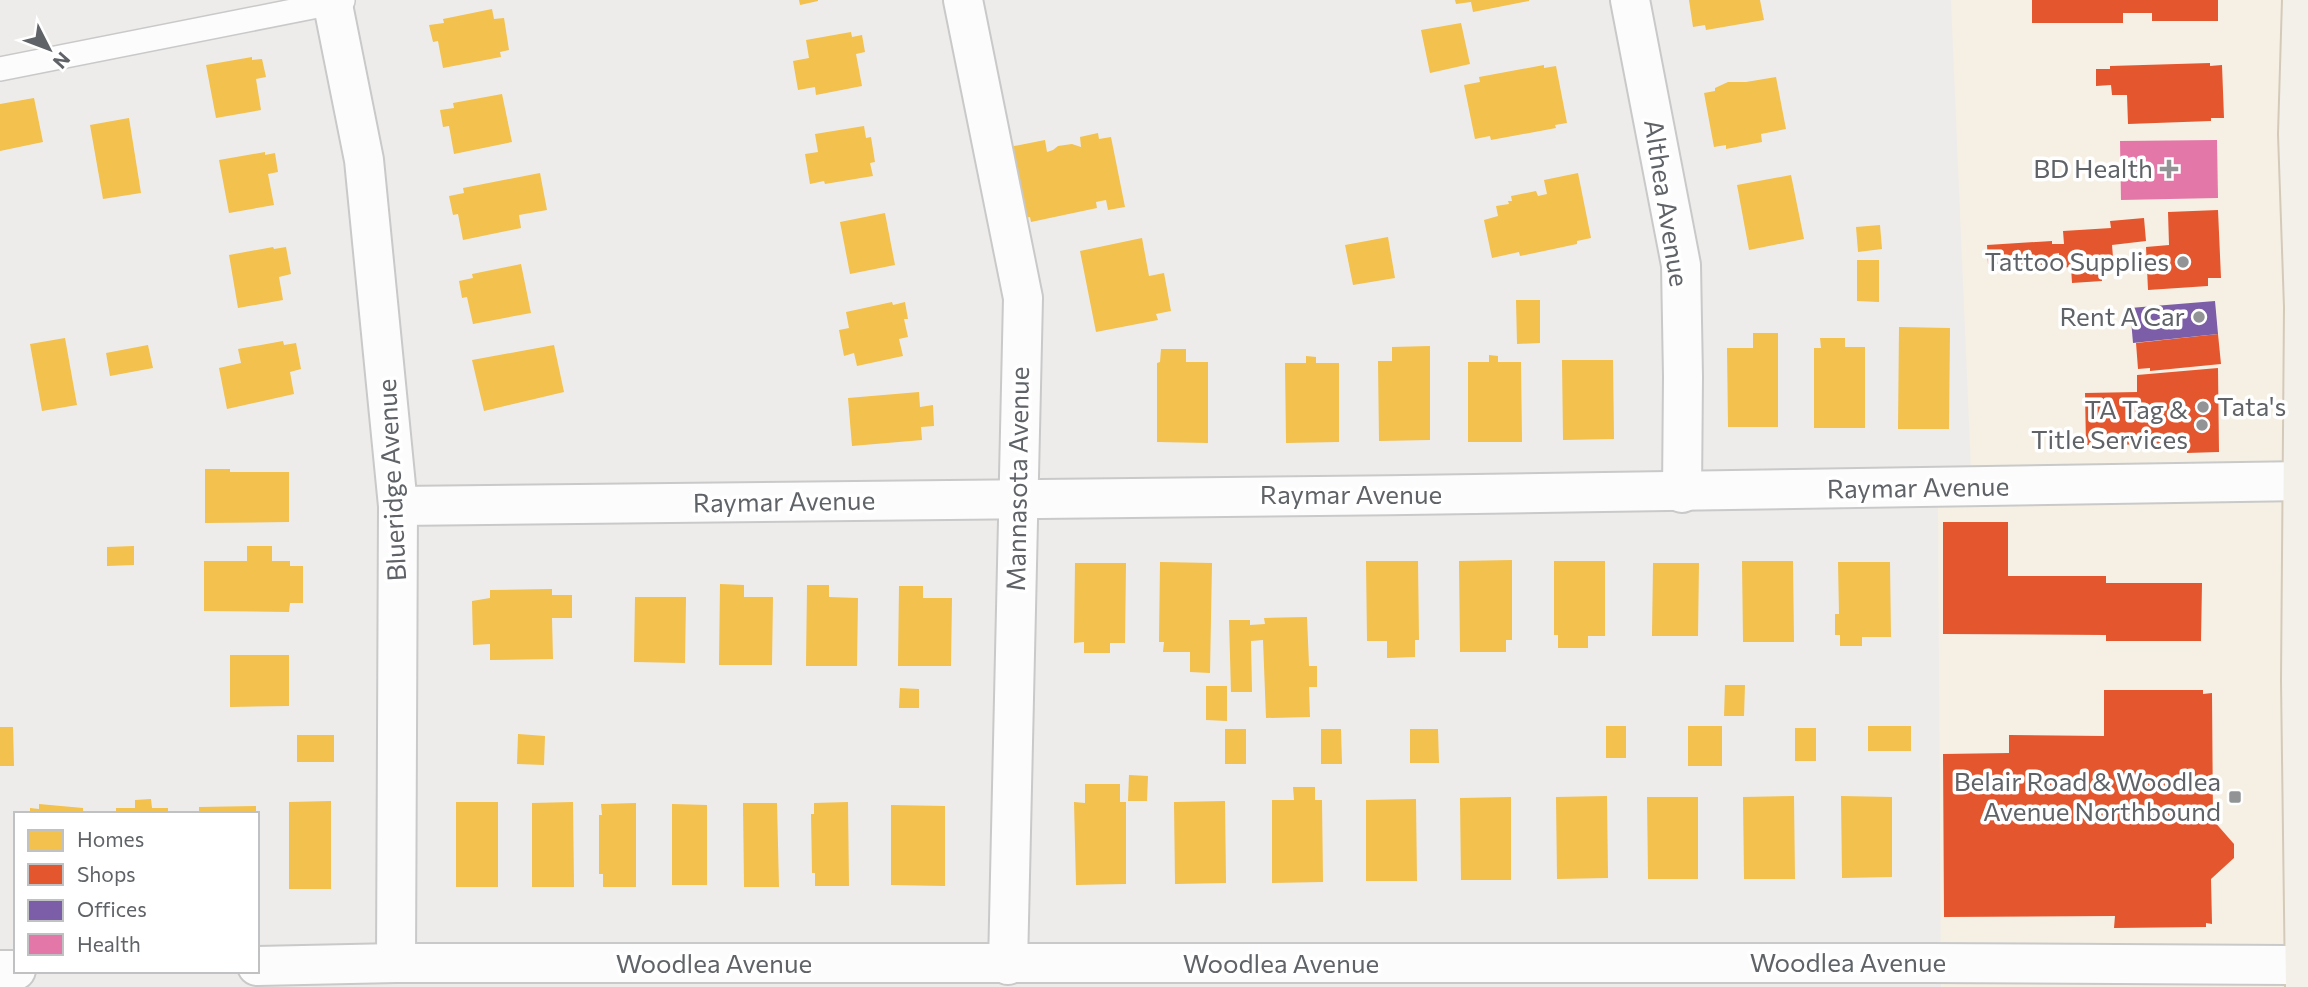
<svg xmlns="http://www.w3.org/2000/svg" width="2308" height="987" font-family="Commissioner,sans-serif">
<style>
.commercial{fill:#f6f0e4}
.homes{fill:#f2c14e}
.shops{fill:#e4572e}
.offices{fill:#7b5ea7}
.health{fill:#e377a8}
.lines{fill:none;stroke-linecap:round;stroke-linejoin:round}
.service-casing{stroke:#c9c9c9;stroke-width:26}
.minor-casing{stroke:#c9c9c9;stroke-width:42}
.primary-casing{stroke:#d5cab9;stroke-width:42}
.service{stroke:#fcfcfc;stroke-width:23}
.minor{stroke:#fcfcfc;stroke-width:38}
.primary{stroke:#f3f0ea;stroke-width:38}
.poi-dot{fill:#919395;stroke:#fff;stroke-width:2.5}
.labels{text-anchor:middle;stroke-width:7;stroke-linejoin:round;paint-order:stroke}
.poi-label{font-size:26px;fill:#5f6367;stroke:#fff;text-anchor:end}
.street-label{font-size:26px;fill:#5f6367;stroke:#fff}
</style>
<rect width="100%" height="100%" fill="#eeecea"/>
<polygon class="commercial" points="1951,0 2308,0 2308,987 1941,987 1938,492 1972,493"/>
<g class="homes">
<polygon points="799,0 818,0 818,1 800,5"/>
<polygon points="1455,0 1529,0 1529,1 1473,12 1471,2 1456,4"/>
<polygon points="1689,0 1760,0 1764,20 1706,30 1705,25 1693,27"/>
<polygon points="492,9 494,19 504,18 509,50 500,52 501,57 443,68 438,41 433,42 429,25 444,23 443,19"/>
<polygon points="1461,23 1470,64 1430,73 1421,30"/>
<polygon points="851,32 852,37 862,35 865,52 856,54 862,86 816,95 815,87 798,90 793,61 809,58 806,40"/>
<polygon points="252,57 252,60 262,59 266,77 256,79 261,110 216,118 206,65"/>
<polygon points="1544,65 1544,68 1556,66 1567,123 1555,125 1556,128 1491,140 1490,136 1475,139 1464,85 1480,82 1479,77"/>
<polygon points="1776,77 1786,129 1761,134 1762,142 1726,149 1726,145 1714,147 1704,93 1715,91 1715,88 1728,82 1746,82"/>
<polygon points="502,94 512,142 454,154 449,126 443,127 440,110 454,108 453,103"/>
<polygon points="34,98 43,142 0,151 0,104"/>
<polygon points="129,118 141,193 103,199 90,125"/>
<polygon points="864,126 866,138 871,137 875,162 870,163 873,176 825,184 824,181 810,184 805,154 818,152 815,134"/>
<polygon points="1098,133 1099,139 1111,137 1125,207 1108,210 1106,200 1096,202 1097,208 1031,222 1030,217 1018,219 1004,148 1045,140 1047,152 1053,150 1058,146 1072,144 1081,147 1080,137"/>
<polygon points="265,152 265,155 275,153 278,172 268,174 274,205 229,213 219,160"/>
<polygon points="540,173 547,210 519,215 521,228 463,240 458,214 453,215 449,196 464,193 463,188"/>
<polygon points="1578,173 1591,238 1577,241 1577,244 1520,256 1519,252 1492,258 1484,220 1498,216 1496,206 1509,204 1508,201 1512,201 1511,196 1536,191 1538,196 1547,194 1544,180"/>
<polygon points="1791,175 1804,239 1749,250 1737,185"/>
<polygon points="885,213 895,265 850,274 840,222"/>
<polygon points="1880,225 1882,249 1858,252 1856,227"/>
<polygon points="1388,237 1395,278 1353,285 1345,245"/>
<polygon points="1142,238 1149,276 1164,273 1171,311 1156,314 1158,320 1096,332 1080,251"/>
<polygon points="273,247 274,249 286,247 291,274 279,277 283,300 238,308 229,255"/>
<polygon points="1857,260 1879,260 1879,302 1857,301"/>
<polygon points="521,264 531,313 473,324 467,297 462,298 459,281 473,278 472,274"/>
<polygon points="1516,300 1540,300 1540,343 1517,344"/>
<polygon points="892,302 893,305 905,302 908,319 904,319 908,337 899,339 903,356 857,366 854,353 844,356 839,330 849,328 846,312"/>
<polygon points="1899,327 1950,328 1949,429 1898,429"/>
<polygon points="1753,333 1778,333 1778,427 1728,427 1727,348 1753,348"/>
<polygon points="65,338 77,405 42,411 30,344"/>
<polygon points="1820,338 1845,338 1845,347 1865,347 1865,428 1814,428 1814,348 1821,348"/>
<polygon points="283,341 284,345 296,343 301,369 290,372 294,394 227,409 219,368 241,363 238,349"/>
<polygon points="148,345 153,368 110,376 106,353"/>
<polygon points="554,345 564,392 484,411 472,360"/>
<polygon points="1430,346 1430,440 1379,441 1378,361 1392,361 1392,347"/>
<polygon points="1161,349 1186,349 1186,362 1208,362 1208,443 1157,442 1157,363 1160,362"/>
<polygon points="1489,355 1498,356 1498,362 1521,362 1522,442 1468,442 1468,362 1489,362"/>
<polygon points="1306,356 1316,357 1316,363 1339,363 1339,442 1286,443 1285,363 1306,363"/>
<polygon points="1562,360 1613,360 1614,439 1563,440"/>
<polygon points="919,392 920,407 933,405 934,426 921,427 922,440 852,446 848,398"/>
<polygon points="205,469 230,469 230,472 289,472 289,522 205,523"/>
<polygon points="134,546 134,565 107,566 107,547"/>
<polygon points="247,546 272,546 272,561 290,561 290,566 303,566 303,603 290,603 289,612 204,611 204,561 247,561"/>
<polygon points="1512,560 1512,640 1506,640 1506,652 1460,652 1459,561"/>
<polygon points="1366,561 1418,561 1419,640 1415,640 1415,657 1387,658 1387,641 1367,641"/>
<polygon points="1554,561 1605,561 1605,636 1588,636 1588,648 1558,648 1558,635 1554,635"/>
<polygon points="1742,561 1793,561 1794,642 1743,642"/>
<polygon points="1160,562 1212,563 1210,673 1190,672 1190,652 1163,652 1164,642 1159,642"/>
<polygon points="1838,562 1890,562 1891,637 1862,637 1862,646 1840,646 1840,635 1835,635 1835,614 1839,614"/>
<polygon points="1075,563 1126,563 1125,643 1110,643 1110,653 1084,653 1084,642 1074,643"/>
<polygon points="1653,563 1699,563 1698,636 1652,636"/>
<polygon points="720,584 744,585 744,597 773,597 772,665 719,665"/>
<polygon points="807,585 829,585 829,597 858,598 857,666 806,666"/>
<polygon points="899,586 923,586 923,598 952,598 951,666 898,666"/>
<polygon points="552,589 552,595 572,595 572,618 552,618 553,659 490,660 490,644 473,645 472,601 490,598 490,590"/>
<polygon points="635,597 686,597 685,663 634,662"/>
<polygon points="1307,617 1309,666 1317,666 1317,687 1309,687 1310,717 1266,718 1263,640 1251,641 1252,692 1231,692 1229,620 1250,620 1250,625 1265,624 1264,618"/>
<polygon points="230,655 289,655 289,706 230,707"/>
<polygon points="1725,685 1745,685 1744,716 1724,716"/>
<polygon points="1206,686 1227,686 1227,721 1206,720"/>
<polygon points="900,688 919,689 919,708 899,708"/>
<rect x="1606" y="726" width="20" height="32"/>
<rect x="1688" y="726" width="34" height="40"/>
<rect x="1868" y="726" width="43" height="25"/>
<polygon points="0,727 13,727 14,766 0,766"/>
<rect x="1795" y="728" width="21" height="33"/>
<rect x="1225" y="729" width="21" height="35"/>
<polygon points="1321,729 1341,729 1342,764 1321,764"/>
<polygon points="1410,729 1438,729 1439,763 1410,763"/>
<polygon points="518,734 545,736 544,765 517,764"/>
<rect x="297" y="735" width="37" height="27"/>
<polygon points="1129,775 1148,776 1147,801 1128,801"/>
<polygon points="1085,784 1120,784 1120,802 1126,802 1126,884 1076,885 1074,802 1085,803"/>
<polygon points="1293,787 1315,787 1315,800 1322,800 1323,882 1272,883 1272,800 1294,800"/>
<polygon points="1607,796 1608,878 1557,879 1556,797"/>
<polygon points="1794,796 1795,879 1744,879 1743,797"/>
<polygon points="1841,796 1892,797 1892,877 1842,878"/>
<polygon points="1511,797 1511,880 1461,880 1460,798"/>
<polygon points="1647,797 1698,797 1698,879 1648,879"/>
<polygon points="151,799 152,808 168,808 168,814 116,814 116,808 135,808 135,800"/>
<polygon points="1416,799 1417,881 1366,881 1366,800"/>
<polygon points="331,801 331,889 289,889 289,802"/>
<polygon points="1225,801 1226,883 1175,884 1174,802"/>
<rect x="456" y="802" width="42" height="85"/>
<polygon points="573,802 574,887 532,887 532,803"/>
<polygon points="848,802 849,886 815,886 815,873 812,873 811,814 814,814 814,803"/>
<polygon points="636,803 636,887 603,887 603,874 599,874 599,815 602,815 601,804"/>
<polygon points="743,803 777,803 779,887 744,887"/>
<polygon points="39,804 83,808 83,814 30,814 30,808 39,809"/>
<polygon points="672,804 707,805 707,885 672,885"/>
<polygon points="891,805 945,806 945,886 891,885"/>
<polygon points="256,806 256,814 199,814 199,807"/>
</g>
<g class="shops">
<polygon points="2032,0 2218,0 2218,21 2152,21 2152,13 2123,13 2123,23 2032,23"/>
<polygon points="2210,63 2210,66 2222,65 2224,118 2211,118 2211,121 2128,124 2127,95 2112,95 2111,85 2096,86 2096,69 2110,69 2110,66"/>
<polygon points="2218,210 2221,278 2208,278 2208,286 2148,290 2146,247 2169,245 2168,212"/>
<polygon points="2144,218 2146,241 2112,245 2113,257 2101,258 2102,281 2072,283 2071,267 2058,268 2059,253 2053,254 2048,265 1988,264 1987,245 2052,241 2052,244 2064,244 2063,231 2111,228 2110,221"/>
<polygon points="2218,334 2221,364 2150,371 2150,368 2138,369 2136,343"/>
<polygon points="2218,368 2219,452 2187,453 2187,444 2086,445 2085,393 2137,392 2137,375"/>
<polygon points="1943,522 2008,522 2008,576 2106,576 2106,583 2202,583 2201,641 2106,641 2106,635 1943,634"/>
<polygon points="2104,690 2203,690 2203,694 2212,693 2213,820 2234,844 2234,858 2211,879 2212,924 2206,923 2206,927 2114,928 2115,916 1944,917 1943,754 2009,753 2009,735 2104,736"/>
</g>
<polygon class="offices" points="2215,301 2218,334 2133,343 2130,308"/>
<polygon class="health" points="2217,140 2218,198 2121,200 2120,141"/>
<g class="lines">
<defs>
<polyline id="service" points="0,69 343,1"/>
<g id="minor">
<polyline points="332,0 364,160 398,506 396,963"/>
<polyline points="963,0 1023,298 1008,965"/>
<polyline points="1630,0 1681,265 1683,377 1682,493"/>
<path d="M398 506C1033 500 1669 493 2304 481"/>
<polyline points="257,966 396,963 1930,963 2305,965"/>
<polyline points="0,970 16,970"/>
</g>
<polyline id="primary" points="2302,0 2298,134 2304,307 2301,681 2305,987"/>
</defs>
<use href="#service" class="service-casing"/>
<use href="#minor" class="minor-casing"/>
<use href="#primary" class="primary-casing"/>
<use href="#service" class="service"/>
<use href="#minor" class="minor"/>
<use href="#primary" class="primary"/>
</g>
<g class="poi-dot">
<path d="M2165.5 158.5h7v7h7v7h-7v7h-7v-7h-7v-7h7z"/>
<circle cx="2183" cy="262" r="7"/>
<circle cx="2199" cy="317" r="7"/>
<circle cx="2203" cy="407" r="7"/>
<circle cx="2202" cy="425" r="7"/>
<rect x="2228" y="790" width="14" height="14" rx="3.5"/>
</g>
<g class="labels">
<g class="poi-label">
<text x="2153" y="178">BD Health</text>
<text x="2169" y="271">Tattoo Supplies</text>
<text x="2185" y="326">Rent A Car</text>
<text x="2217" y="416" text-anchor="start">Tata's</text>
<text x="2188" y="419">TA Tag &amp;<tspan x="2188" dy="30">Title Services</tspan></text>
<text x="2221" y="791">Belair Road &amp; Woodlea<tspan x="2221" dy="30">Avenue Northbound</tspan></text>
</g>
<g class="street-label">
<text transform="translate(1666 203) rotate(81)" y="9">Althea Avenue</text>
<text transform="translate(1018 479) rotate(-89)" y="9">Mannasota Avenue</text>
<text transform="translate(392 480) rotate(-93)" y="9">Blueridge Avenue</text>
<text transform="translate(1918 488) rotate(-1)" y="9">Raymar Avenue</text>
<text x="1351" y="504">Raymar Avenue</text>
<text transform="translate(784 502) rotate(-1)" y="9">Raymar Avenue</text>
<text x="1848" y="972">Woodlea Avenue</text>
<text x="714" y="973">Woodlea Avenue</text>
<text x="1281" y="973">Woodlea Avenue</text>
</g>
</g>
<rect x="14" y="812" width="245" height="161" fill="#ffffff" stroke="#bfc1c2" stroke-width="2"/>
<rect x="28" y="830" width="35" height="21" fill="#f2c14e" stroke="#bfc1c2" stroke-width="2"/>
<text x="77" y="847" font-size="21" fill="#5f6367">Homes</text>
<rect x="28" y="864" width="35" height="21" fill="#e4572e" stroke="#bfc1c2" stroke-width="2"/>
<text x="77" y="882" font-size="21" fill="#5f6367">Shops</text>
<rect x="28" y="900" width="35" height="21" fill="#7b5ea7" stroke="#bfc1c2" stroke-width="2"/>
<text x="77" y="917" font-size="21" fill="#5f6367">Offices</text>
<rect x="28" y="934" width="35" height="21" fill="#e377a8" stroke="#bfc1c2" stroke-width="2"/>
<text x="77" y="952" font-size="21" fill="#5f6367">Health</text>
<g transform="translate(49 49) rotate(132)" stroke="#ffffff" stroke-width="5" paint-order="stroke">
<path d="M0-5L12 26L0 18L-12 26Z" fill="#5f6367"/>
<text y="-10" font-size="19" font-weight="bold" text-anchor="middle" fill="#5f6367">N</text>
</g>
</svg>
